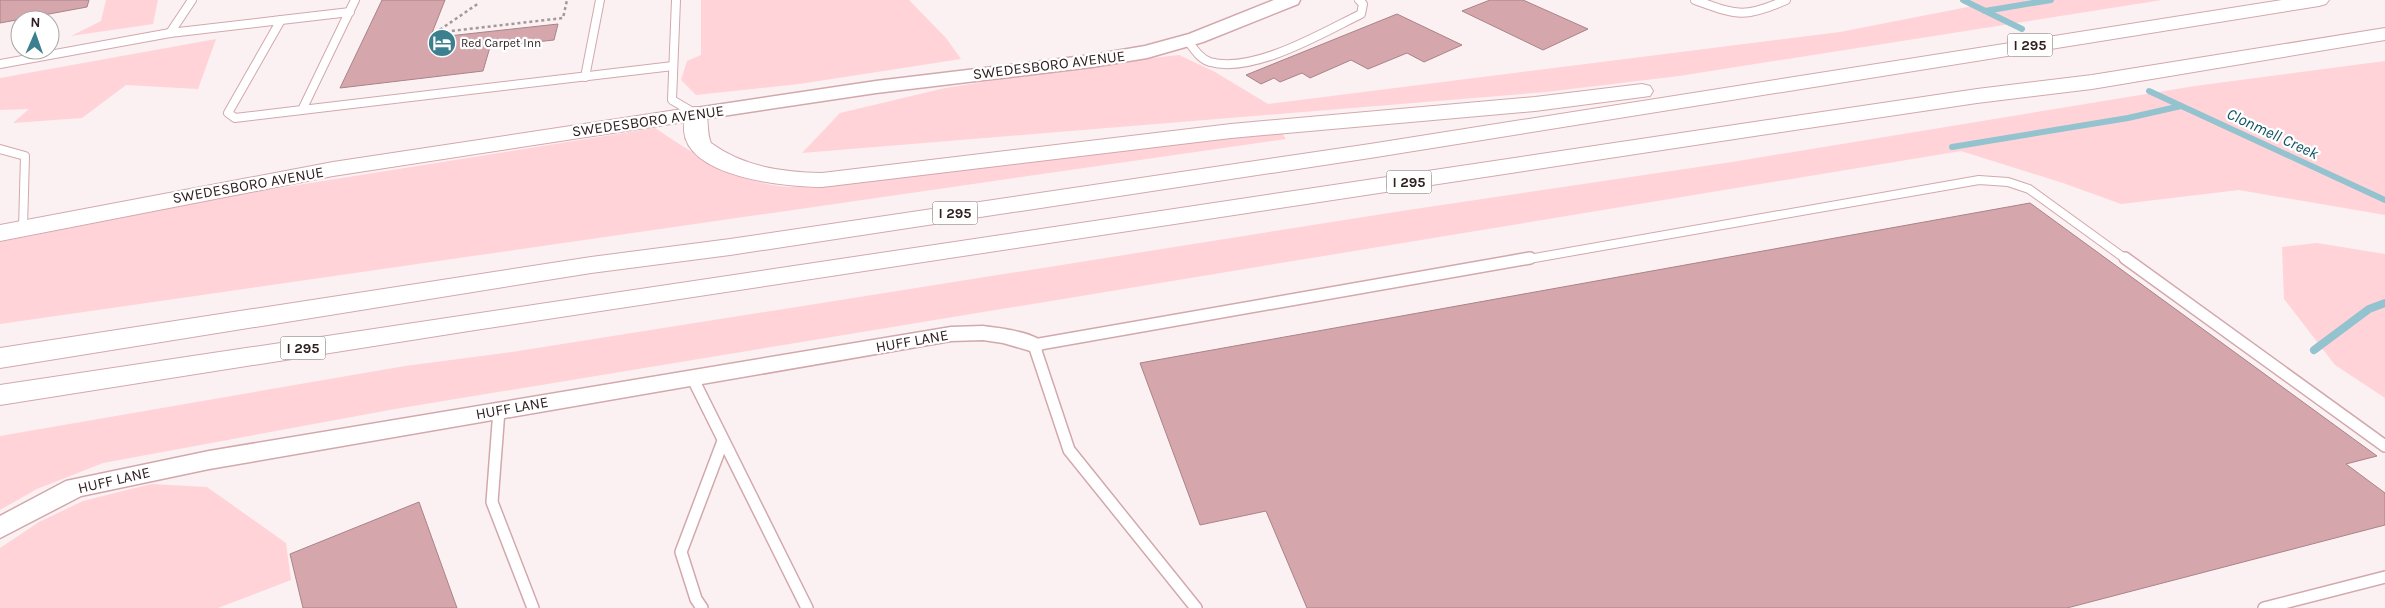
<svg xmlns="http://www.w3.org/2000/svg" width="2385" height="608" font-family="Karla,sans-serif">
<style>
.green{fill:#ffd3d8}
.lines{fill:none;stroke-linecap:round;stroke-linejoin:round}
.stream-far1{stroke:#92c3cf;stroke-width:6}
.stream{stroke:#92c3cf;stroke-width:8}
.building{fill:#d5a7ad;stroke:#aa8287}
.service-far1-casing{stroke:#d2a8ad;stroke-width:10}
.service-casing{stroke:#d2a8ad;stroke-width:14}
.minor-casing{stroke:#d2a8ad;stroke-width:3}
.tertiary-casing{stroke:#d2a8ad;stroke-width:3}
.secondary-casing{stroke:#d2a8ad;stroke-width:2}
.motorway-casing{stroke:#d2a8ad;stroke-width:2}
.path{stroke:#a49798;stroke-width:2.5;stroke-dasharray:3 3;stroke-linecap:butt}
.service-far1{stroke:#fff;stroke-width:8}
.service{stroke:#fff;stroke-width:11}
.minor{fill:#fff;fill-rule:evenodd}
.tertiary{fill:#fff;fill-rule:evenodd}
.secondary{fill:#fff;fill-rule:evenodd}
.motorway{fill:#fff;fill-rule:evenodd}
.labels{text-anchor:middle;stroke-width:4.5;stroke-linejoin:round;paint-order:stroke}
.far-poi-label{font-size:12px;fill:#302022;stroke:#fff;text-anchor:start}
.shield{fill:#fff;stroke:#6e6364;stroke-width:1}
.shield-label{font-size:14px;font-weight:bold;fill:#302022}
.street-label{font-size:15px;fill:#302022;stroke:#fff}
.water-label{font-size:16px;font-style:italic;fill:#0e5361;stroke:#fff}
</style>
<rect width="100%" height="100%" fill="#fbf1f2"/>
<g class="green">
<polygon points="106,0 158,0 153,24 71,36 101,21"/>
<polygon points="701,0 909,0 946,38 961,59 799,84 696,95 681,80 687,61 701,55"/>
<polygon points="1969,0 2162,0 1679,76 1546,92 802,153 840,113 945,88 1090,65 1179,55 1215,72 1268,104 1840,32 1978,5"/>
<polygon points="216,39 198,89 126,85 82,118 13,123 29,109 0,110 0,78"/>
<polygon points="2385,61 2385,215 2239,190 2121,204 2063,183 1961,151 395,409 103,463 37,489 0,510 0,436 405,366 512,352 1408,210 1732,162 2195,86"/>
<path d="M655 128C694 154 731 179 778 186 793 188 809 186 825 186L1280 130 1286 139 0 324V242L248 193Z"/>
<polygon points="2317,243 2385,254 2385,398 2335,365 2284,299 2282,247"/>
<polygon points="151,484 207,487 286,543 291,580 218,608 0,608 0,548 39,522 83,501"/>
</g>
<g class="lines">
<g class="stream-far1">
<polyline points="1963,0 2022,29"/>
<polyline points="1985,11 2051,0"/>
<polyline points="2149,91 2385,200"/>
<polyline points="1952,147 2128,118 2181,106"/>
</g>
<polyline class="stream" points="2314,350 2369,309 2385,303"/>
</g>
<g class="building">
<polygon points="0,0 89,0 87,7 0,23"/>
<polygon points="382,0 445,0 430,38 558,24 554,40 490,47 483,71 340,88"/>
<polygon points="1490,0 1523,0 1588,29 1543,50 1462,11"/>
<polygon points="1397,14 1462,45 1424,62 1407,53 1368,69 1351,60 1310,78 1302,73 1280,82 1274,78 1261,84 1246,75"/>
<polygon points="2030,203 2377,456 2346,464 2385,493 2385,525 2067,608 1307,608 1266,511 1200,525 1140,363"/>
<polygon points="419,502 457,608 303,608 290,554"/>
</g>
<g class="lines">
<defs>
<g id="service-far1">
<polyline points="355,0 302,110 673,66"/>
<polyline points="676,0 672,100 696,114"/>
<path d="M1695 0C1737 15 1743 19 1786 0"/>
<polyline points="281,20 350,12"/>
<polyline points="170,33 192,0"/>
<path d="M1188 41C1194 49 1200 59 1210 62 1254 74 1322 33 1361 14L1363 4 1359 0"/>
<polyline points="0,64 170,33 281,20 228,113 235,118 302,110"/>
<polyline points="585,77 600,0"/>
<polyline points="0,149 25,156 23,228"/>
<polyline points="1523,260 1979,180 2008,182 2029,189 2127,260"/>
</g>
<g id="service">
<polyline points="2125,258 2385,446"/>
<polyline points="692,377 807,608"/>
<polyline points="499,410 492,502 533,608"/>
<polyline points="702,608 696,599 681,552 723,441"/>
<polyline points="1196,608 1069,450 1034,345 1530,258"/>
<polyline points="2264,608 2385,577"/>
</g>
<path id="minor" d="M983 326C998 328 1037 332 1045 345L1042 350 1034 352 1003 343 983 340 951 341 209 469 81 496 0 538V516L66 481 209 451 951 327Z"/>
<polygon id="tertiary" points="1274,0 1300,0 1298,4 1203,42 1147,58 1092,67 876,93 696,120 688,119 685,114 688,109 696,108 876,81 1092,55 1145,46 1189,34"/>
<polygon id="secondary" points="696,107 704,109 707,114 704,119 333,176 0,241 0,225 333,162"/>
<g id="motorway">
<polygon points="2282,0 2329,0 2326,4 2319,6 1370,158 730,255 591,273 0,368 0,348 591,257 730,239 1370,144"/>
<polygon points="2385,28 2385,40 2092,89 1977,103 1761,135 475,330 0,405 0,385 1761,121 1977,89 2092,75"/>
<path d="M1642 84 1650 86 1653 91 1650 96 1535 111 1231 138 822 187C787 187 688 178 684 131 684 124 684 116 688 109L696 107 704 109C710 119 706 132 711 143 744 167 782 172 822 173L1231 124 1535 97Z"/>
</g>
</defs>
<use href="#service-far1" class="service-far1-casing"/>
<use href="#service" class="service-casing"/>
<use href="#minor" class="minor-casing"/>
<use href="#tertiary" class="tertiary-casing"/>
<use href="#secondary" class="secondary-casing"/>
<use href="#motorway" class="motorway-casing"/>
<g class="path">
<polyline points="434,33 563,18 567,0"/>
<polyline points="435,33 479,3"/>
</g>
<use href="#service-far1" class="service-far1"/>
<use href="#service" class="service"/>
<use href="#minor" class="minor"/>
<use href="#tertiary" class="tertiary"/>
<use href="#secondary" class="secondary"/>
<use href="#motorway" class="motorway"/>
</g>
<defs>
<symbol id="hotel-disc" viewBox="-11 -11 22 22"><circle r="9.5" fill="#3c808f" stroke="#fff"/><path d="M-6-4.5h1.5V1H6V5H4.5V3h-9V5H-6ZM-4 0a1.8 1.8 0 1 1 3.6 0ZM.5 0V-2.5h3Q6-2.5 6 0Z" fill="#fff"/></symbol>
</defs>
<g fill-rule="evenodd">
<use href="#hotel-disc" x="426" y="27" width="32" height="32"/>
</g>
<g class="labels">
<g class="far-poi-label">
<text x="461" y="47">Red Carpet Inn</text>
</g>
<g class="shield">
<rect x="2007.5" y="33.5" width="45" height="23" rx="4"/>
<rect x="1386.5" y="170.5" width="45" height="23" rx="4"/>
<rect x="932.5" y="201.5" width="45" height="23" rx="4"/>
<rect x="280.5" y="336.5" width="45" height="23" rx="4"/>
</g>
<g class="shield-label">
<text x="2030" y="50">I 295</text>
<text x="1409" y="187">I 295</text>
<text x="955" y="218">I 295</text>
<text x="303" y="353">I 295</text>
</g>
<g class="street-label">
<text transform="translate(1049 65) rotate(-7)" y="5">SWEDESBORO AVENUE</text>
<text transform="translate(648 121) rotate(-8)" y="5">SWEDESBORO AVENUE</text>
<text transform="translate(248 185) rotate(-10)" y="5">SWEDESBORO AVENUE</text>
<text transform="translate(912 341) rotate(-10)" y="5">HUFF LANE</text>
<text transform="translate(512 408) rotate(-10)" y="5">HUFF LANE</text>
<text transform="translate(114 480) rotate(-13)" y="5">HUFF LANE</text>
</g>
<g class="water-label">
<text transform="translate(2273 133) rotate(25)" y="6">Clonmell Creek</text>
</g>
</g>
<g transform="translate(35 35) rotate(2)"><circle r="24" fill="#ffffff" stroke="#aca6a7"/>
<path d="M0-4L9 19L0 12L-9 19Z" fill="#3c808f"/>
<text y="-8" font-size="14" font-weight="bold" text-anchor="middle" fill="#302022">N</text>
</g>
</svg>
